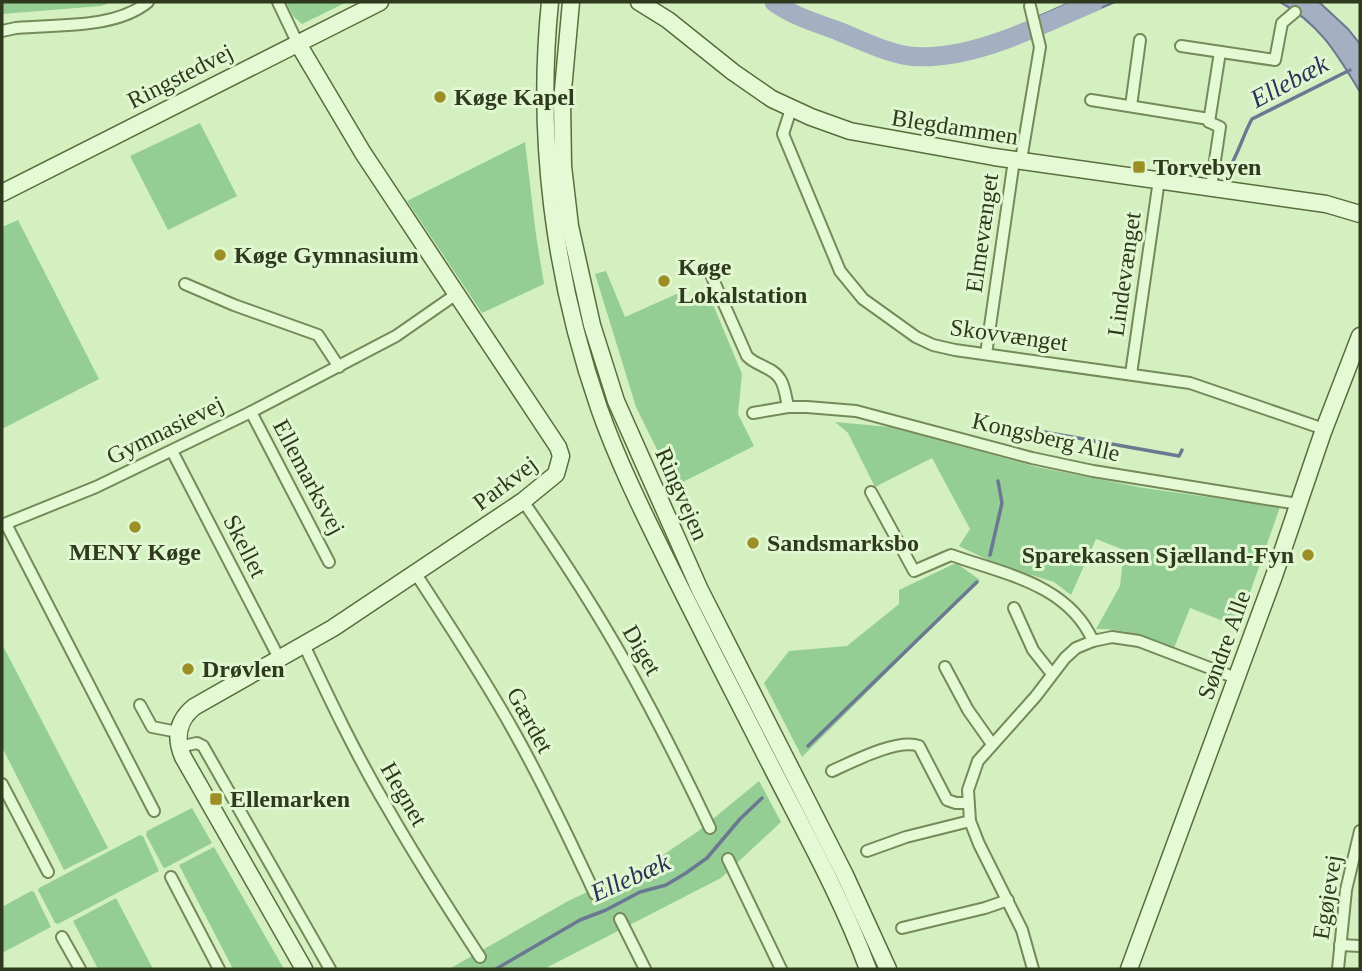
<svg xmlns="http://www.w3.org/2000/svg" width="1362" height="971" font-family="Georgia,serif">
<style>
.green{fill:#95ce95}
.water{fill:#a4b0c2;stroke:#6b7891;stroke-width:2}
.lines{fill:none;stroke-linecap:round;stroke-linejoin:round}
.stream{stroke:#6b7891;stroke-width:3.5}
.river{stroke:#a4b0c2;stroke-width:19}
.street-casing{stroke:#758a58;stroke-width:14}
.secondary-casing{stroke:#596c3b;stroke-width:19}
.street{stroke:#e4fad5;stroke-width:10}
.secondary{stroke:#e4fad5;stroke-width:16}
.poi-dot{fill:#9c8f25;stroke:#e0f7d1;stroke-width:2.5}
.labels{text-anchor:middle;stroke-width:6;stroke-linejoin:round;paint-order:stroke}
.street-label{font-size:24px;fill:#2f391d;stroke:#e0f7d1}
.poi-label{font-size:24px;font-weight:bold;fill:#2f391d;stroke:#e0f7d1;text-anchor:start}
.water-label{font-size:26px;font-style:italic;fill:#2b335a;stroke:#e0f7d1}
</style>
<rect width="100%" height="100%" fill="#d4f0c1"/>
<g class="green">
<polygon points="2,2 112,2 101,6 2,14"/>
<polygon points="286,2 347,2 302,24 293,16"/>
<polygon points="200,123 237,196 168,230 130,156"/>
<polygon points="525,142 536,235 544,284 482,313 407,201"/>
<polygon points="18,220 99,379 2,429 2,227"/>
<polygon points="606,271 625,317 681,292 689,302 710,297 742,374 738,414 754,446 675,486 636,407 595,274"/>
<path d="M835 422 890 427 1037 467 1144 488 1280 507 1238 627 1190 608 1174 648C1146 637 1127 629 1096 629L1120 586 1124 550 1096 539 1071 595 1054 582 996 564 959 546 970 529 932 458 875 487 848 433Z"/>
<polygon points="956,563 980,580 802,757 764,683 789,651 847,646 899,604 899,590"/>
<polygon points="2,644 108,848 64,870 2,747"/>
<polygon points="759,781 781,822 721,878 544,969 449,969 568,901 654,861 697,832"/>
<polygon points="192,808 212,843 165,868 163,867 146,835 147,831"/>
<polygon points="140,835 143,836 159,871 58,924 55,923 38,890 39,888"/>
<polygon points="214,847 284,969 233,969 179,865"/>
<polygon points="31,891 34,892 51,927 2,953 2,907"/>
<polygon points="116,898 153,969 98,969 73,921"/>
</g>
<g class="water">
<polygon points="1071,2 1115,2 1044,32 1039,16"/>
<path d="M1280 2H1319L1348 29 1360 44V92C1337 54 1320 24 1280 2Z"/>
</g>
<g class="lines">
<g class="stream">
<path d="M1226 173C1238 156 1242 137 1252 119L1350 70"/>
<polyline points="1016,433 1027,429 1179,456 1182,450"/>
<polyline points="990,555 1002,503 998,481"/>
<polyline points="808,746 977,582"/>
<polyline points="496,969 580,920 606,910 640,892 666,885 686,873 707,858 740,819 762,798"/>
</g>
<path class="river" d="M774 2C792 16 817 23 838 31 861 40 884 52 909 56 968 63 1041 25 1094 2"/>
<defs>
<g id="street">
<polyline points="278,2 297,42"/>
<path d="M2 31 16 28C58 24 115 29 148 2"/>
<polyline points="1181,46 1275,60 1282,23 1295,12"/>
<polyline points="1091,100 1209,119"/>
<polyline points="1131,106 1140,40"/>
<polyline points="791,109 783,134 840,271 863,299 916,337 933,345 955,350 1190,383 1324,429"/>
<polyline points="1021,160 1040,47 1030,6"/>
<polyline points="1211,187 1220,127 1209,122 1220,52"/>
<path d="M712 277 747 356C756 366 773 367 780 379 785 386 786 398 788 407"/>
<polyline points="185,284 234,305 318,335 339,367"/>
<polyline points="986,354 1014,160"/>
<polyline points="1131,374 1159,180"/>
<polyline points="251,412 329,562"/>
<polyline points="753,413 788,407 807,407 856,411 1032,458 1093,471 1298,504"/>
<polyline points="172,451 280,660"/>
<path d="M871 492 914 571 951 555C1004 574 1068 584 1093 641"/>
<path d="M523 501C559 553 593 605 624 660 655 715 683 771 710 828"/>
<polyline points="6,524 154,811"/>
<polyline points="2,525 96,487 251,412 396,336 455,295"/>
<path d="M416 574C449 625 483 676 513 730 543 783 569 838 595 894"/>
<polyline points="1014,608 1033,650 1052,674"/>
<path d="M304 645C330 700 356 755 387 807 416 858 448 908 480 957"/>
<polyline points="945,667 968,710 992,744"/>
<polyline points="140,705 152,727 178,732"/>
<polyline points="179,747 197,743 203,746 330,969"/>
<path d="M832 771C852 762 898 738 919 746L947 800 956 803H967"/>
<polyline points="2,784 48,872"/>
<polyline points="867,851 906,837 970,821"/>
<polyline points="728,859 781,969"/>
<polyline points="171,877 219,969"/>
<polyline points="620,919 645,969"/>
<polyline points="902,928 985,908 1008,900"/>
<polyline points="62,937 80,969"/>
<polyline points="1340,945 1360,946"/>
<polyline points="1033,969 1022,930 979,844 970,821 968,790 978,761 1036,696 1065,658 1076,648 1093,641 1112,637 1139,641 1236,678"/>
<polyline points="1338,969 1346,890 1360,831"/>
</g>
<g id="secondary">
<path d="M550 2C536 138 554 278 599 408 620 468 649 524 677 581 707 641 737 700 768 760 803 829 841 896 868 969"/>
<polyline points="571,2 562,101 563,166 570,226 592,325 616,401 700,590 845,875 888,969"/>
<polyline points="639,2 668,20 733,72 772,99 811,117 850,131 994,157 1326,204 1360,214"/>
<path d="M297 42 363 153 558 447 561 456 556 474 523 501 333 628 194 707C177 721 175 738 183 757L304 969"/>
<polyline points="2,193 380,2"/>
<polyline points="1129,969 1274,576 1323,432 1360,336"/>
</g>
</defs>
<use href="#street" class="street-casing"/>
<use href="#secondary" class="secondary-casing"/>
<use href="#street" class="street"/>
<use href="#secondary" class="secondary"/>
</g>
<g class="poi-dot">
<circle cx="440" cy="97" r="7"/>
<rect x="1132" y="160" width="14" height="14" rx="3.5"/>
<circle cx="220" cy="255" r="7"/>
<circle cx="664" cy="281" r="7"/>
<circle cx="135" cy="527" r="7"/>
<circle cx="753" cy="543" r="7"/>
<circle cx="1308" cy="555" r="7"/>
<circle cx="188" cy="669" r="7"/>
<rect x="209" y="792" width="14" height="14" rx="3.5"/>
</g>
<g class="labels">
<g class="street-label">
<text transform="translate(180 76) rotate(-27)" y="8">Ringstedvej</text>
<text transform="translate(955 127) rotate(9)" y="8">Blegdammen</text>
<text transform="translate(982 233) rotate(-82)" y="8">Elmevænget</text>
<text transform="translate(1124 274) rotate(-82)" y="8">Lindevænget</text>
<text transform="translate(1009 335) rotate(8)" y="8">Skovvænget</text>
<text transform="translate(165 430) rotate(-26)" y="8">Gymnasievej</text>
<text transform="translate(1046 437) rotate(13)" y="8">Kongsberg Alle</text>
<text transform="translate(309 477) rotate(62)" y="8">Ellemarksvej</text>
<text transform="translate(505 483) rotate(-37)" y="8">Parkvej</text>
<text transform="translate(682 494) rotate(66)" y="8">Ringvejen</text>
<text transform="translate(245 546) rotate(63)" y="8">Skellet</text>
<text transform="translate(1224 645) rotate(-70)" y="8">Søndre Alle</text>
<text transform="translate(642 650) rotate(60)" y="8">Diget</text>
<text transform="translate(530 720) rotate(61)" y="8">Gærdet</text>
<text transform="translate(404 794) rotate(60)" y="8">Hegnet</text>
<text transform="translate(1327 897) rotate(-81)" y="8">Egøjevej</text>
</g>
<g class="poi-label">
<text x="454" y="105">Køge Kapel</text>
<text x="1153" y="175">Torvebyen</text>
<text x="234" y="263">Køge Gymnasium</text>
<text x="678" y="275">Køge<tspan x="678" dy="28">Lokalstation</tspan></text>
<text x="767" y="551">Sandsmarksbo</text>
<text x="135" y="560" text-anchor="middle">MENY Køge</text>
<text x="1294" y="563" text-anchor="end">Sparekassen Sjælland-Fyn</text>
<text x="202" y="677">Drøvlen</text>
<text x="230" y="807">Ellemarken</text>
</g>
<g class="water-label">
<text transform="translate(1289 81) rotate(-28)" y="9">Ellebæk</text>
<text transform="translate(630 877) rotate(-24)" y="9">Ellebæk</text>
</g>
</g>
<rect width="1362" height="971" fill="none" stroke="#2f391d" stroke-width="7"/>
</svg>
